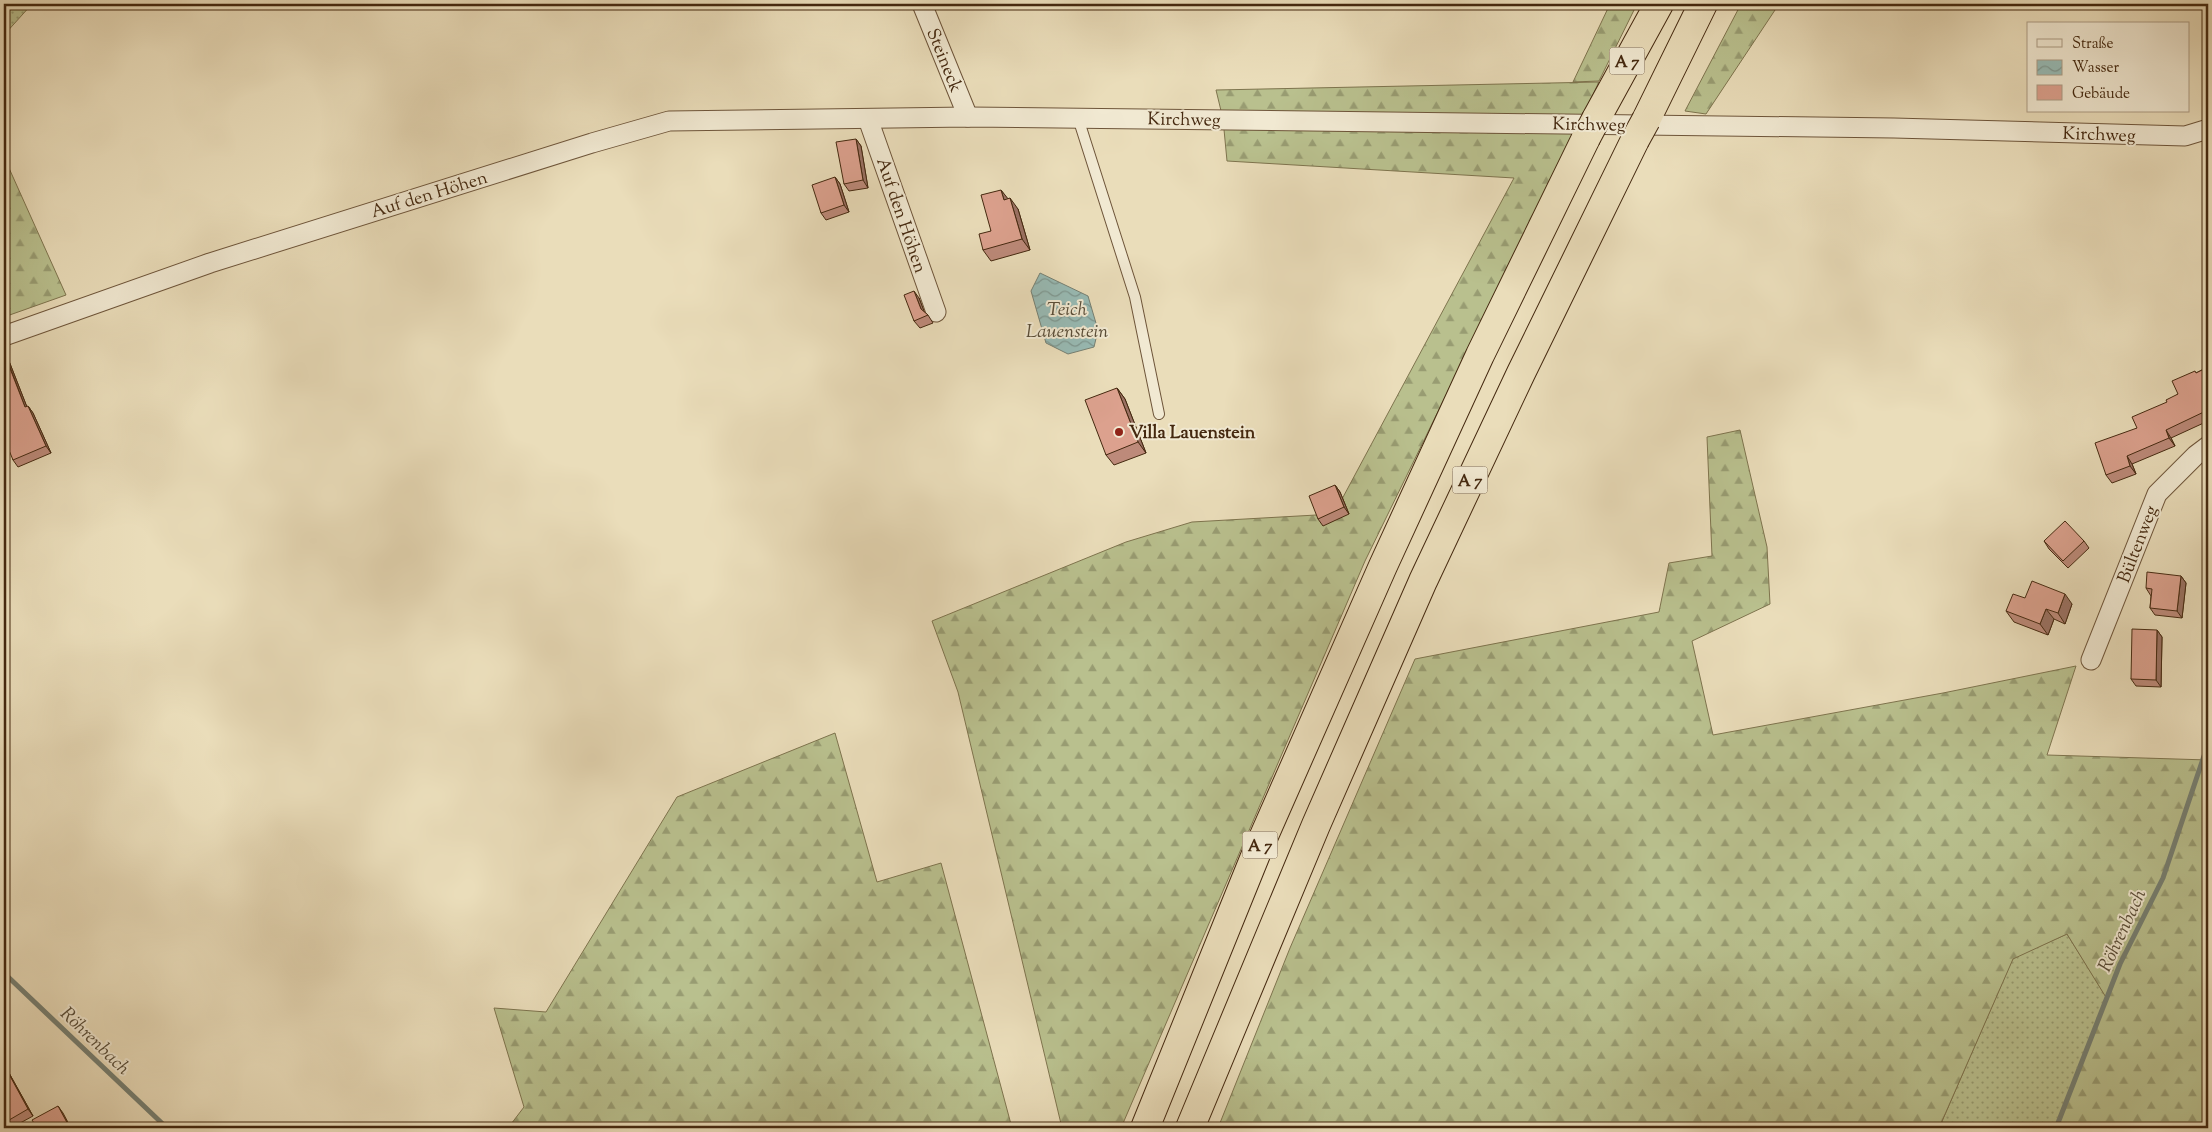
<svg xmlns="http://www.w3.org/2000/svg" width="2212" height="1132" font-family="'Sorts Mill Goudy',serif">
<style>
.grass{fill:url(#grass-dots);stroke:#7e744e}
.forest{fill:url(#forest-firs);stroke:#7e744e}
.water{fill:url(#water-waves);stroke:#768073}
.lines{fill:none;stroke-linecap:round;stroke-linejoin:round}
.stream{stroke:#768073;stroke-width:5}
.lane-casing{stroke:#6e553a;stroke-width:12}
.street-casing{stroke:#6e553a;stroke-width:21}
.highway-casing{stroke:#44280f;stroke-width:30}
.lane{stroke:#f1e9d2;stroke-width:10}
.street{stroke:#f1e9d2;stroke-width:19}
.highway{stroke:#eaddba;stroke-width:28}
.highway-bridge-casing{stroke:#44280f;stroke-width:30;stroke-linecap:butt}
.highway-bridge{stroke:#eaddba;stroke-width:28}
.wall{fill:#bd8a7a;stroke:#44280f}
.shaded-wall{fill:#9a7163;stroke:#44280f}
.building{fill:#dca18e;stroke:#44280f}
.poi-dot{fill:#8f2418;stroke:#f1e9d2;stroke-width:2}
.labels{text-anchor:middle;stroke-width:4;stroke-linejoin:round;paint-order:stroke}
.shield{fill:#f1e9d2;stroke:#78624a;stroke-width:1}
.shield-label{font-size:16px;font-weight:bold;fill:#44280f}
.street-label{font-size:18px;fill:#44280f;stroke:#f1e9d2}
.poi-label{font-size:18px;font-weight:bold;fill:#44280f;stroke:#f1e9d2;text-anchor:start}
.water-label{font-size:19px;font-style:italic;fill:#594d38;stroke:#f1e9d2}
</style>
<defs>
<pattern id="grass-dots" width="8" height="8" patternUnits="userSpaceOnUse" patternTransform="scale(1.25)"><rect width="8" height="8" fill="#b9c08e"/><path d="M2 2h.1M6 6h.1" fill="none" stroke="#989c72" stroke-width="1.8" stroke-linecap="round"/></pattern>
<pattern id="forest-firs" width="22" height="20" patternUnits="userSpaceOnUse" patternTransform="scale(1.25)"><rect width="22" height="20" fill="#b9c08e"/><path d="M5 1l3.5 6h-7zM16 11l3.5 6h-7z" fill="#989c72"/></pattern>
<pattern id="water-waves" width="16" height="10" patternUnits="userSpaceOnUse" patternTransform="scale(1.25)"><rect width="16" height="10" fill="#98bbb5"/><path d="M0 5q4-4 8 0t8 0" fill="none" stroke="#7e9892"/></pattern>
</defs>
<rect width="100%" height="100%" fill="#eaddba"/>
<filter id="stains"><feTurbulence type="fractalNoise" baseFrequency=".004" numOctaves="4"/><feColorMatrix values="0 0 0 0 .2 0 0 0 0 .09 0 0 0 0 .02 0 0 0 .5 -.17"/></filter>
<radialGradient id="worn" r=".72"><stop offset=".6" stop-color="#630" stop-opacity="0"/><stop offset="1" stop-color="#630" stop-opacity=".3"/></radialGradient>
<g class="grass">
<polygon points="4,4 32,4 4,35"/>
<polygon points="2067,934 2107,998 2056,1128 1939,1128 2013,958"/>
</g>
<g class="forest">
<polygon points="1610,4 1637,4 1599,81 1573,82"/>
<polygon points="1741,4 1779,4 1706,114 1685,111"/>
<polygon points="1599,82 1365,561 1121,1128 1062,1128 958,692 932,621 1126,542 1192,522 1334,514 1514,178 1227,161 1223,119 1216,90"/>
<polygon points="4,157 66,295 4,317"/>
<polygon points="1740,430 1767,547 1770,604 1692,641 1713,735 1943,693 2076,666 2047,755 2208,760 2208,1128 2056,1128 2107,999 2067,934 2013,959 1939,1128 1218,1128 1290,948 1415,659 1659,612 1669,563 1712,556 1707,437"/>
<polygon points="835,733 877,882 941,863 1012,1128 508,1128 524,1107 494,1008 546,1012 677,797"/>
</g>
<polygon class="water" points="1040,273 1088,296 1098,330 1094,347 1068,354 1046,343 1031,291"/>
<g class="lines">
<g class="stream">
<polyline points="4,973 167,1128"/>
<polyline points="2056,1128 2120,964 2163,878 2208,744"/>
</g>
<defs>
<polyline id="lane" points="1078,118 1135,297 1159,414"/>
<g id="street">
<polyline points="922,4 968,117"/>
<polyline points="868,119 936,312"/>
<polyline points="4,336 210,263 592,143 669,121 968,117 1894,128 2185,136 2208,129"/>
<polyline points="2091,660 2157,494 2196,455 2208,446"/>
</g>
<g id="highway">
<polyline points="1596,119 1659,4"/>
<polyline points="1646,120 1703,4"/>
<polyline points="1145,1128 1256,854 1383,566 1480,355 1586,138"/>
<polyline points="1190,1128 1316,825 1423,581 1521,373 1635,140"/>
</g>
</defs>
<use href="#lane" class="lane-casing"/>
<use href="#street" class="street-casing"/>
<use href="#highway" class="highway-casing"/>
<use href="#lane" class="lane"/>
<use href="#street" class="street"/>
<use href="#highway" class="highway"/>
<defs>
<g id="highway-bridge">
<polyline points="1586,138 1596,119"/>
<polyline points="1635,140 1646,120"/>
</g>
</defs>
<use href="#highway-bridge" class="highway-bridge-casing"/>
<use href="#highway-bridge" class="highway-bridge"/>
</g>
<g class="wall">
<polygon points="856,139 861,146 868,188 849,191 844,184"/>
<polygon points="835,177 840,184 849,212 826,220 821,213"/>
<polygon points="1001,190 1007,199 1018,209 1030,250 991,261 983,250 991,231"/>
<polygon points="919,298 924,312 928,315 933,323 920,328 914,321"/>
<polygon points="7,356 27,407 28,406 33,413 51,453 18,467 13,460"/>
<polygon points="2208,367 2208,421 2171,438 2175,446 2132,464 2136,474 2112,483 2106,475 2137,428 2178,394 2196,373"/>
<polygon points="1117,388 1125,399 1146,453 1114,465 1106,455"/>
<polygon points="1335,485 1340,492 1349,514 1323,526 1318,519"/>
<polygon points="2044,541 2084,541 2089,548 2068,568 2049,549"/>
<polygon points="2181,576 2186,583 2182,618 2155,615 2150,608 2151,596 2146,588"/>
<polygon points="2072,604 2065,624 2054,619 2048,635 2014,622 2006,611"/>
<polygon points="2157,630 2162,637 2161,687 2136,686 2131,679"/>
<polygon points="4,1064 33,1116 11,1128 6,1128 4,1125"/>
</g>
<g class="shaded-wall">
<polygon points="856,139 861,146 868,188 863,180"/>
<polygon points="835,177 840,184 849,212 844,205"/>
<polygon points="1001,190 1009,200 1004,200"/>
<polygon points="1010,198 1018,209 1030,250 1022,239"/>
<polygon points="914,291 919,298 926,316 921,309"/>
<polygon points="4,351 7,356 30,415 25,407"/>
<polygon points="1117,388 1125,399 1146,453 1138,442"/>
<polygon points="28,406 33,413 51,453 46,446"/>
<polygon points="2166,430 2171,438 2175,446 2169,438"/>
<polygon points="2127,456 2132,464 2136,474 2130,466"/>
<polygon points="1335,485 1340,492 1349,514 1344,507"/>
<polygon points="2181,576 2186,583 2182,618 2177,611"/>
<polygon points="2065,594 2072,604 2065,624 2058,613"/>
<polygon points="2046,609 2054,619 2048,635 2040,624"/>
<polygon points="2157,630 2162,637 2161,687 2156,680"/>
<polygon points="4,1064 33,1116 28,1109 4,1065"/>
<polygon points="58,1106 63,1113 71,1128 70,1128"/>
</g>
<g class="building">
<polygon points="856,139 863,180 844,184 836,142"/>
<polygon points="835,177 844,205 821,213 812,185"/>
<polygon points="1001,190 1004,200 1010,198 1022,239 983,250 979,234 991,231 981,195"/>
<polygon points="914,291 921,309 928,315 914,321 904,295"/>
<polygon points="4,353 25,407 28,406 46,446 13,460 4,438"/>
<polygon points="2208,367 2208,396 2207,396 2208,399 2208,410 2166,430 2169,438 2127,456 2130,466 2106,475 2095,443 2137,428 2132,417 2167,402 2166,400 2178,394 2172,381 2195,371 2196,373"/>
<polygon points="1117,388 1138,442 1106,455 1085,400"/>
<polygon points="1335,485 1344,507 1318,519 1309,496"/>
<polygon points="2065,521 2084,541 2063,561 2044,541"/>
<polygon points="2147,572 2181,576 2177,611 2150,608 2152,589 2146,588"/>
<polygon points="2032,581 2065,594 2058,613 2046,609 2040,624 2006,611 2013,594 2025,598"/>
<polygon points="2132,629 2157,630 2156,680 2131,679"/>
<polygon points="4,1065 28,1109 4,1123"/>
<polygon points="58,1106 70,1128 37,1128 32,1120"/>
</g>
<circle class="poi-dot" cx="1119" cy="432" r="5"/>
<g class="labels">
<g class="shield">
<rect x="1609.5" y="47.5" width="35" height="27" rx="4"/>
<rect x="1452.5" y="466.5" width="35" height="27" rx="4"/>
<rect x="1242.5" y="831.5" width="35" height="27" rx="4"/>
</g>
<g class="shield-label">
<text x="1627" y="67">A 7</text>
<text x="1470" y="486">A 7</text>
<text x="1260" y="851">A 7</text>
</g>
<g class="street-label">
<text transform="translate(945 60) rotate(68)" y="6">Steineck</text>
<text transform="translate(1184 119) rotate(1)" y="6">Kirchweg</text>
<text transform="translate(1589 124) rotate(1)" y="6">Kirchweg</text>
<text transform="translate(2099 134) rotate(2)" y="6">Kirchweg</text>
<text transform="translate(429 194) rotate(-17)" y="6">Auf den Höhen</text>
<text transform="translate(902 215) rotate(71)" y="6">Auf den Höhen</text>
<text transform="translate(2137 544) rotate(-69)" y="6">Bültenweg</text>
</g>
<g class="poi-label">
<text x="1129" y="438">Villa Lauenstein</text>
</g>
<g class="water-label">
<text x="1067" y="315">Teich<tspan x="1067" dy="22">Lauenstein</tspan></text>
<text transform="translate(2121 930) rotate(-65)" y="7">Röhrenbach</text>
<text transform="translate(96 1040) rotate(44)" y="7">Röhrenbach</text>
</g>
</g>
<rect width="2212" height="1132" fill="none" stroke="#eaddba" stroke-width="20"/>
<rect x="5" y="5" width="2202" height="1122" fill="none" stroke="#44280f" stroke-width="2.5"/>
<rect x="10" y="10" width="2192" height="1112" fill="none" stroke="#44280f"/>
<rect x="2027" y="22" width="162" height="90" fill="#f1e9d2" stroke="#ac9c84"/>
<rect x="2037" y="39" width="25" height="8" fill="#f1e9d2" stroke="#ac9c84"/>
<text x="2072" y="48" font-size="15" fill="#44280f">Straße</text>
<rect x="2037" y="60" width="25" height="15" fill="url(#water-waves)" stroke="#ac9c84"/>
<text x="2072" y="72" font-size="15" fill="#44280f">Wasser</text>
<rect x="2037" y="85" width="25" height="15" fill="#dca18e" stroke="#ac9c84"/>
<text x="2072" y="98" font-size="15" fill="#44280f">Gebäude</text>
<rect width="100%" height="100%" filter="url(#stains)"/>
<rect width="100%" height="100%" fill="url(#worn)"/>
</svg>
